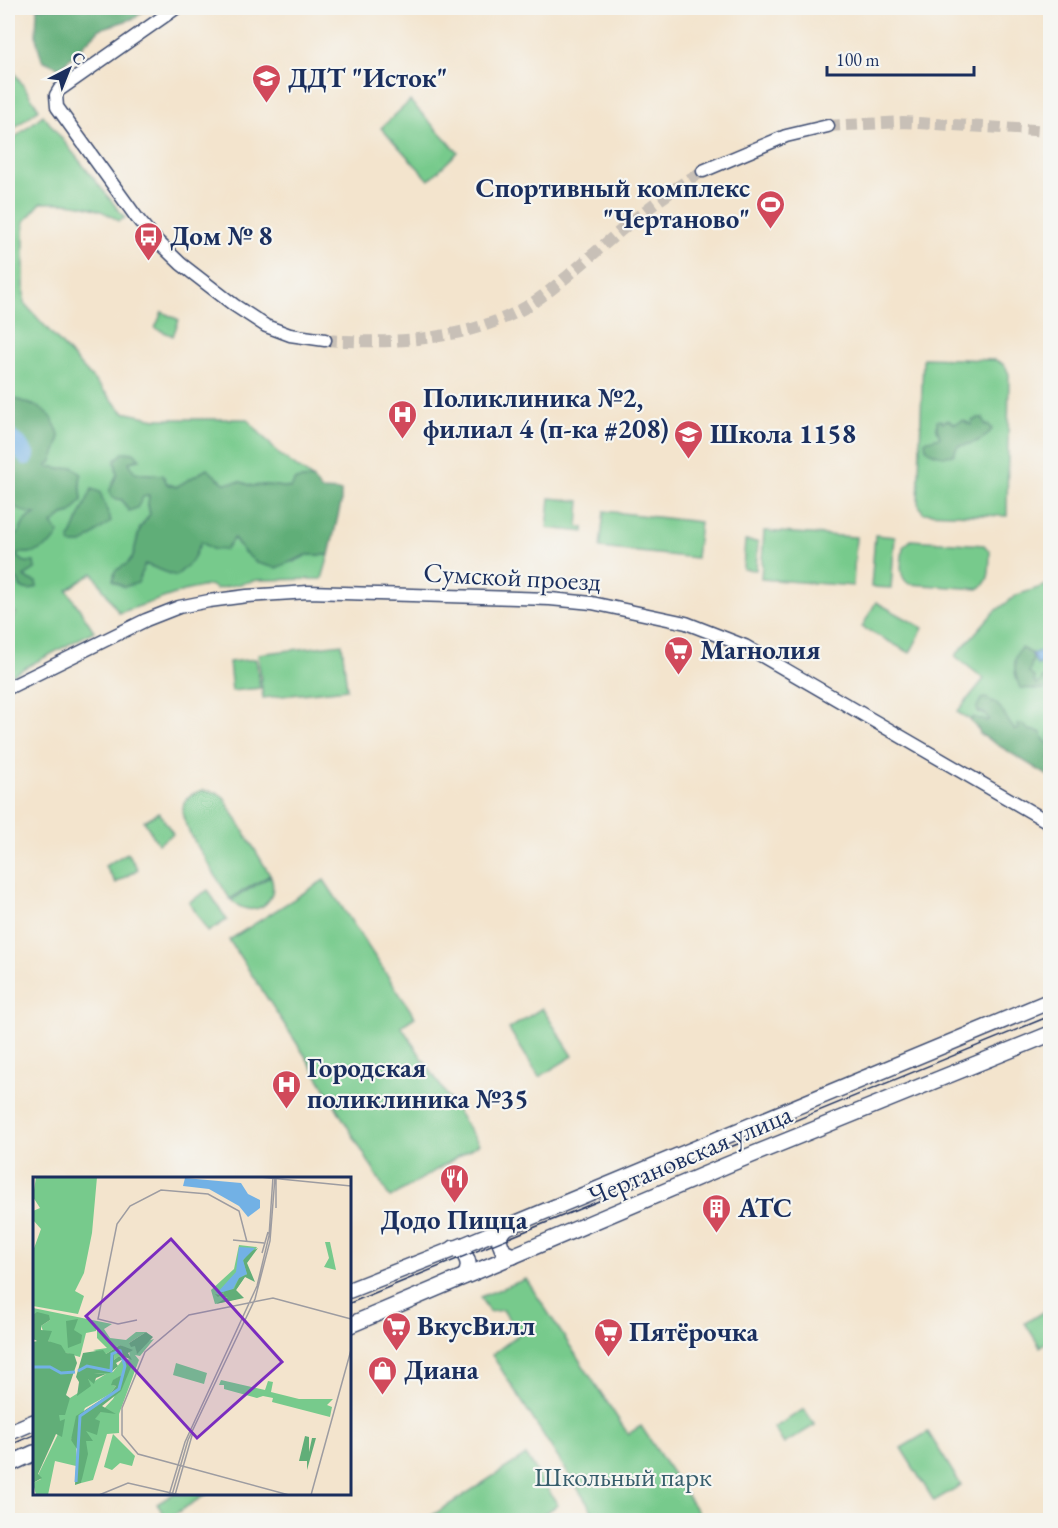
<svg xmlns="http://www.w3.org/2000/svg" width="1058" height="1528" font-family="'EB Garamond',serif">
<style>
.green{fill:#77ca8c;stroke:#497c75;stroke-width:1.5}
.forest{fill:#61ae78;stroke:#3e6e6b;stroke-width:1.5}
.water{fill:#72b1e5;stroke:#4670a2;stroke-width:1.5}
.lines{fill:none;stroke-linecap:round;stroke-linejoin:round}
.stream{stroke:#72b1e5;stroke-width:3}
.river{stroke:#72b1e5;stroke-width:18}
.minor-tunnel{stroke:#c8c0b7;stroke-width:12;stroke-dasharray:12 6;stroke-linecap:butt}
.minor-casing{stroke:#3b4a6f;stroke-width:15}
.major-casing{stroke:#3b4a6f;stroke-width:18}
.minor{stroke:#fff;stroke-width:12}
.major{stroke:#fff;stroke-width:15}
.tram{stroke:#1b2f5e;stroke-width:1.5}
.labels{text-anchor:middle;stroke-width:4.5;stroke-linejoin:round;paint-order:stroke}
.poi-label{font-size:27px;font-weight:bold;fill:#1b2f5e;stroke:#f6f6f2;text-anchor:start}
.street-label{font-size:27px;fill:#1b2f5e;stroke:#f6f6f2}
.park-label{font-size:27px;fill:#375e6c;stroke:#f6f6f2}
.inset-river{fill:none;stroke:#72b1e5;stroke-width:3}
.inset-road{fill:none;stroke:#9d9ca1;stroke-width:1.5}
.view{fill:#7b2cbf;fill-opacity:0.15;stroke:#7b2cbf;stroke-width:3}
.inset-edge{fill:none;stroke:#1b2f5e;stroke-width:3}
</style>
<rect width="100%" height="100%" fill="#f6f6f2"/>
<filter id="ink" filterUnits="userSpaceOnUse"><feTurbulence type="fractalNoise" baseFrequency=".0167" numOctaves="2"/><feDisplacementMap in="SourceGraphic" scale="12" xChannelSelector="R" yChannelSelector="G"/><feConvolveMatrix kernelMatrix="1 2 1 2 8 2 1 2 1" color-interpolation-filters="sRGB"/></filter>
<filter id="wash" filterUnits="userSpaceOnUse"><feTurbulence type="fractalNoise" baseFrequency=".008" numOctaves="4" result="noise"/><feDisplacementMap in="SourceGraphic" scale="24" xChannelSelector="R" yChannelSelector="G"/><feGaussianBlur stdDeviation="1.35" result="paint"/><feColorMatrix in="noise" values="0 0 0 0 0 0 0 0 0 0 0 0 0 0 0 0 0 1.4 0 .05"/><feComposite in="paint" operator="in"/></filter>
<g filter="url(#wash)">
<rect width="100%" height="100%" fill="#f3e4cd"/>
<g class="green">
<polygon points="8,63 39,109 8,133 8,62"/>
<polygon points="410,101 458,152 429,180 381,128"/>
<path d="M43 115 125 218 119 221C95 204 70 202 41 203L24 222V303L123 412 156 419H247L279 454 312 478 295 480 292 488 266 485 252 486 241 482 224 483 191 480 176 487 148 474 135 473 128 462 139 460H115L117 474 113 498 122 500 150 495 148 505 150 515 140 528 133 556 128 564 115 571 145 564 176 576 192 561 201 542 234 538 244 552 294 562 307 555H329L322 579 258 580 216 589 210 585 184 591 119 613 93 573 67 590 94 631 8 677V625L16 613 8 612V575L18 580 21 588 28 579 23 575 35 569 16 556 20 553C33 555 47 547 56 538L52 524 63 515 71 513 82 500 80 482 81 474 47 467 59 440 39 407 15 399 8 394V143Z"/>
<polygon points="162,312 179,320 173,336 155,328"/>
<path d="M923 358 995 360C1003 363 1006 366 1009 374L1007 516 923 513 918 503Z"/>
<path d="M8 495C14 509 21 511 36 513L21 527 19 533 8 540Z"/>
<polygon points="550,498 580,501 578,527 584,528 584,532 547,528"/>
<polygon points="604,511 700,522 696,558 600,548"/>
<polygon points="764,531 856,537 853,586 761,579"/>
<polygon points="875,535 895,537 891,588 871,587"/>
<path d="M911 540 984 545 990 552C989 567 992 582 978 589L909 584C897 576 902 560 903 547Z"/>
<polygon points="745,541 758,542 756,570 743,569"/>
<polygon points="1050,584 1050,766 957,712 984,679 955,656 993,613 1017,595"/>
<polygon points="876,602 923,628 910,653 862,627"/>
<polygon points="342,644 347,689 263,698 258,654"/>
<polygon points="256,659 260,688 232,691 229,662"/>
<path d="M204 790 217 793 224 798 270 875 230 899C222 886 213 872 205 858 192 838 163 799 204 790Z"/>
<polygon points="159,812 173,834 158,844 144,821"/>
<polygon points="127,853 138,869 116,883 105,866"/>
<path d="M271 876C280 904 252 921 231 900Z"/>
<polygon points="324,880 415,1017 401,1026 479,1144 390,1198 311,1065 229,940"/>
<polygon points="208,890 227,920 208,932 189,902"/>
<polygon points="542,1008 573,1056 539,1077 509,1029"/>
<polygon points="526,1279 628,1434 641,1426 703,1520 604,1520 599,1513 594,1514 492,1355 519,1334 503,1310 489,1312 480,1297"/>
<polygon points="1050,1307 1050,1340 1040,1347 1025,1323"/>
<polygon points="804,1409 815,1425 784,1444 774,1428"/>
<polygon points="928,1432 961,1485 934,1501 901,1448"/>
<polygon points="526,1455 558,1505 534,1520 425,1520"/>
<polygon points="173,1494 207,1494 167,1519 157,1504"/>
</g>
<g class="forest">
<polygon points="37,8 147,8 135,18 100,29 60,68 42,60 36,38"/>
<path d="M8 394C28 409 43 399 56 427 58 431 60 436 59 441 58 448 54 456 51 463L47 464V467H55L58 469 73 467 81 474 80 482 82 500 71 513 63 515 52 524 59 533C54 546 34 555 20 553L16 556 25 562H34L35 569 24 576 25 578 36 582 37 587 30 590 21 588 18 580 8 575V540L19 533 25 520 35 514C20 512 14 509 8 495Z"/>
<path d="M978 418H983L985 425H989L992 429C984 441 972 444 958 446L953 455C944 457 932 455 926 448L925 441 940 437 937 429V421L941 420 942 423 948 420 955 424 963 420 971 425 972 421Z"/>
<polygon points="124,452 135,453 140,459 129,462 135,473 163,475 167,484 176,487 207,469 224,483 241,482 252,486 266,485 291,488 295,480 312,478 321,490 341,491 341,503 329,555 307,555 276,568 257,563 244,552 234,538 225,550 212,549 201,542 192,561 176,576 145,564 138,583 124,587 113,581 115,571 127,564 133,556 140,528 150,514 148,505 149,495 143,497 137,508 129,511 122,500 113,498 109,492 117,474 115,460"/>
<polygon points="92,489 100,492 111,521 82,544 70,544 70,538"/>
<path d="M1021 648 1031 653 1033 658 1029 673 1035 678 1034 682 1037 685 1047 674 1050 676V690L1020 688C1015 676 1011 659 1021 648Z"/>
<path d="M985 698C1005 705 1003 717 1015 730L1019 729 1018 724H1022L1029 730 1040 732 1045 741 1050 745V777L980 734 979 730 970 721 973 717 986 721 989 719 984 713 978 712 977 707 981 699Z"/>
</g>
<polygon class="water" points="1050,648 1050,661 1037,665 1032,654"/>
<g class="lines">
<polyline class="stream" points="8,454 18,444"/>
<polyline class="river" points="8,436 9,439 18,444 26,456"/>
</g>
</g>
<g filter="url(#ink)">
<g class="lines">
<g class="minor-tunnel">
<polyline points="828,126 903,122 1050,131"/>
<path d="M325 340C391 344 467 341 526 307 549 293 570 274 591 256 627 225 662 195 703 171"/>
</g>
<defs>
<g id="minor">
<polyline points="176,8 59,90 56,95 57,107 137,218 152,236 181,264 234,305 266,326 290,335 325,340"/>
<polyline points="703,171 786,136 828,126"/>
<polyline points="8,688 146,620 179,607 209,601 247,596 308,592 550,599 592,603 686,623 745,646 1050,823"/>
</g>
<g id="major">
<path d="M507 1226C497 1235 498 1241 504 1252L513 1256"/>
<path d="M454 1248C467 1252 472 1265 465 1276"/>
<polyline points="350,1290 464,1245 1050,1001"/>
<polyline points="350,1325 727,1165 1050,1034"/>
<polyline points="8,1433 34,1422"/>
<polyline points="8,1465 34,1453"/>
</g>
</defs>
<use href="#minor" class="minor-casing"/>
<use href="#major" class="major-casing"/>
<use href="#minor" class="minor"/>
<use href="#major" class="major"/>
<g class="tram">
<polyline points="350,1303 1050,1016"/>
<polyline points="8,1446 34,1435"/>
</g>
</g>
</g>
<defs>
<symbol id="school-pin" viewBox="-11 -11 22 30"><path d="M0 17L-7.5 6A9.5 9.5 0 1 1 7.5 6Z" fill="#d1495b" stroke="#f6f6f2"/><path d="M0-5L7-2L0 1L-7-2ZM-4 1L0 2.5L4 1V4Q0 6-4 4Z" fill="#fff"/></symbol>
<symbol id="stadium-pin" viewBox="-11 -11 22 30"><path d="M0 17L-7.5 6A9.5 9.5 0 1 1 7.5 6Z" fill="#d1495b" stroke="#f6f6f2"/><path d="M0-5a6.5 5 0 1 0 0 10a6.5 5 0 1 0 0-10ZM-3.5-1.8h7v3.6h-7Z" fill="#fff"/></symbol>
<symbol id="bus-pin" viewBox="-11 -11 22 30"><path d="M0 17L-7.5 6A9.5 9.5 0 1 1 7.5 6Z" fill="#d1495b" stroke="#f6f6f2"/><path d="M-5-6H5V4H4V6H2V4H-2V6H-4V4H-5ZM-3.5-4V0h7V-4ZM-3.5 1.2v1.5H-2V1.2ZM2 1.2v1.5H3.5V1.2Z" fill="#fff"/></symbol>
<symbol id="hospital-pin" viewBox="-11 -11 22 30"><path d="M0 17L-7.5 6A9.5 9.5 0 1 1 7.5 6Z" fill="#d1495b" stroke="#f6f6f2"/><path d="M-5-5h3v3.5h4V-5h3V5h-3V1.5h-4V5h-3Z" fill="#fff"/></symbol>
<symbol id="supermarket-pin" viewBox="-11 -11 22 30"><path d="M0 17L-7.5 6A9.5 9.5 0 1 1 7.5 6Z" fill="#d1495b" stroke="#f6f6f2"/><path d="M-6-5.5h2.5l.6 2H6L4.5 2H-2.5L-4.4-4H-6ZM-1.5 3.2a1.3 1.3 0 1 0 .1 0ZM3 3.2a1.3 1.3 0 1 0 .1 0Z" fill="#fff"/></symbol>
<symbol id="restaurant-pin" viewBox="-11 -11 22 30"><path d="M0 17L-7.5 6A9.5 9.5 0 1 1 7.5 6Z" fill="#d1495b" stroke="#f6f6f2"/><path d="M-5-6h1v4h1v-4h1v4h1v-4h1v5L-1.5 .5V6h-2V.5L-5-1ZM5-6V6H3V1.5H1.5Q1.5-4 5-6Z" fill="#fff"/></symbol>
<symbol id="building-pin" viewBox="-11 -11 22 30"><path d="M0 17L-7.5 6A9.5 9.5 0 1 1 7.5 6Z" fill="#d1495b" stroke="#f6f6f2"/><path d="M-4-6H4V6H1V3H-1V6H-4ZM-2.5-4.3h1.7v1.8h-1.7ZM.8-4.3h1.7v1.8H.8ZM-2.5-1h1.7V.8h-1.7ZM.8-1h1.7V.8H.8Z" fill="#fff"/></symbol>
<symbol id="shop-pin" viewBox="-11 -11 22 30"><path d="M0 17L-7.5 6A9.5 9.5 0 1 1 7.5 6Z" fill="#d1495b" stroke="#f6f6f2"/><path d="M-5-2.5h2.3a2.7 3.5 0 0 1 5.4 0H5L5.5 6h-11ZM-1.5-2.5h3a1.5 2.3 0 0 0-3 0Z" fill="#fff"/></symbol>
</defs>
<g fill-rule="evenodd">
<use href="#school-pin" x="250" y="62" width="33" height="45"/>
<use href="#stadium-pin" x="754" y="188" width="33" height="45"/>
<use href="#bus-pin" x="132" y="220" width="33" height="45"/>
<use href="#hospital-pin" x="386" y="398" width="33" height="45"/>
<use href="#school-pin" x="672" y="418" width="33" height="45"/>
<use href="#supermarket-pin" x="662" y="634" width="33" height="45"/>
<use href="#hospital-pin" x="270" y="1068" width="33" height="45"/>
<use href="#restaurant-pin" x="438" y="1162" width="33" height="45"/>
<use href="#building-pin" x="700" y="1192" width="33" height="45"/>
<use href="#supermarket-pin" x="380" y="1310" width="33" height="45"/>
<use href="#supermarket-pin" x="592" y="1316" width="33" height="45"/>
<use href="#shop-pin" x="366" y="1354" width="33" height="45"/>
</g>
<g class="labels">
<g class="poi-label">
<text x="288" y="87">ДДТ "Исток"</text>
<text x="750" y="197" text-anchor="end">Спортивный комплекс<tspan x="750" dy="31">"Чертаново"</tspan></text>
<text x="170" y="245">Дом № 8</text>
<text x="423" y="407">Поликлиника №2,<tspan x="423" dy="31">филиал 4 (п-ка #208)</tspan></text>
<text x="710" y="443">Школа 1158</text>
<text x="700" y="659">Магнолия</text>
<text x="307" y="1077">Городская<tspan x="307" dy="31">поликлиника №35</tspan></text>
<text x="738" y="1217">АТС</text>
<text x="454" y="1229" text-anchor="middle">Додо Пицца</text>
<text x="417" y="1335">ВкусВилл</text>
<text x="629" y="1341">Пятёрочка</text>
<text x="404" y="1379">Диана</text>
</g>
<g class="street-label">
<text transform="translate(512 577) rotate(3)" y="9">Сумской проезд</text>
<text transform="translate(690 1155) rotate(-23)" y="9">Чертановская улица</text>
</g>
<g class="park-label">
<text x="623" y="1486">Школьный парк</text>
</g>
</g>
<g transform="translate(33 1177)">
<rect width="318" height="318" fill="#f3e4cd"/>
<path d="M3 0H64L59 56 51 96 42 114 51 119 45 137 0 129V74L8 52 0 43V34L7 31 0 20ZM292 65H297L303 93 291 90 296 81ZM206 68 224 70 213 86 215 95 203 113 204 122 182 127 178 113 201 92ZM0 131 79 147 71 152 77 161 93 163 103 155H113L96 166 103 169 104 176 111 165 121 162 107 179 102 178 106 183 86 237V256L74 257 60 303 48 306 52 252 80 222 98 187 93 186 90 197 81 203 79 208 83 209 77 217 52 231 38 263 43 264V289L22 284 15 318H3L0 306 8 302 5 298 25 257 26 237 37 221 53 211 50 207 55 202 60 205 73 197H61L80 195 90 182 86 179 81 183 82 176 93 177 92 183 97 182 96 173 87 168 73 177 60 173 74 171 64 161V148L63 154 53 156 47 180 33 176 14 163 8 149 17 143 11 138H0ZM143 186 174 196 171 207 140 198ZM188 203 232 213 235 204 240 205 238 215 266 222H300L294 228 299 230 297 240 239 225 240 221 230 219 224 221 191 212V208H186ZM80 257 102 279 99 289 87 286 79 293 71 290Z" fill="#77ca8c"/>
<path d="M225 71 214 86 222 105 212 100 203 113 211 121 183 127 195 120H189L191 115 185 120 182 117 186 118 189 113 201 112 206 101 214 97 210 84 215 76ZM4 135 16 138 17 143 8 149V153L19 154 15 164 28 168 33 176 41 177 44 186 33 218 37 221 32 238H26L27 244 32 242 29 260 23 257 5 297 9 301 0 306V165L4 164 0 162V138ZM45 142 41 153 49 158 48 166 35 171 33 144ZM113 155 120 160 104 177 102 169 98 170 96 166ZM87 168 100 173 95 176 99 183 82 176 81 183 86 179 90 182 83 186 85 189 77 196 61 197H73L63 201 61 207 55 202 58 209 44 219 46 205 43 200 50 176 70 173 73 177ZM92 185 99 188 88 214 69 229 83 237 68 235 62 242 67 244 64 258 53 254 60 264H53L55 277 48 306 42 308 44 272 38 263 43 239 77 217 83 209 78 208 80 203 90 197ZM272 259 276 260V275L279 261H283L274 293V284H266Z" fill="#61ae78"/>
<path d="M152 1 208 6 215 17 227 23V31L215 40 206 29 176 12 150 9ZM206 70 222 71 210 83 214 97 206 101 200 112 183 117 203 95Z" fill="#72b1e5"/>
<path class="inset-river" d="M0 190H17L28 196 42 195M45 194 54 189 78 194 79 177 88 173M43 305 47 239 86 212 92 189 87 173"/>
<path class="inset-road" d="M227 0 318 9M243 31V0M200 63 231 66M229 76 235 55M104 143 85 147 65 142 84 47 97 29 128 13 175 17 206 34 214 65M66 318 95 306 147 318M136 318 152 265 224 109 236 59 240 0M139 318 155 263 222 122 237 64 242 0M142 318 160 255M256 318 105 277 89 258V231L112 175 156 138 240 121 318 142M278 318 318 173"/>
<path class="view" d="M138 62 249 185 164 261 53 139Z"/>
<rect width="318" height="318" class="inset-edge"/>
</g>
<rect width="1058" height="1528" fill="none" stroke="#f6f6f2" stroke-width="30"/>
<g transform="translate(69 69) rotate(42)" stroke="#f6f6f2" stroke-width="4.5" paint-order="stroke">
<path d="M0-4.5L10 22L0 15L-10 22Z" fill="#1b2f5e"/>
<text y="-9" font-size="16" font-weight="bold" text-anchor="middle" fill="#1b2f5e">С</text>
</g>
<path d="M827 66v9h147v-9" fill="none" stroke="#1b2f5e" stroke-width="3"/>
<text x="836" y="66" font-size="18" fill="#1b2f5e" stroke="#f6f6f2" stroke-width="4.5" paint-order="stroke">100 m</text>
</svg>
